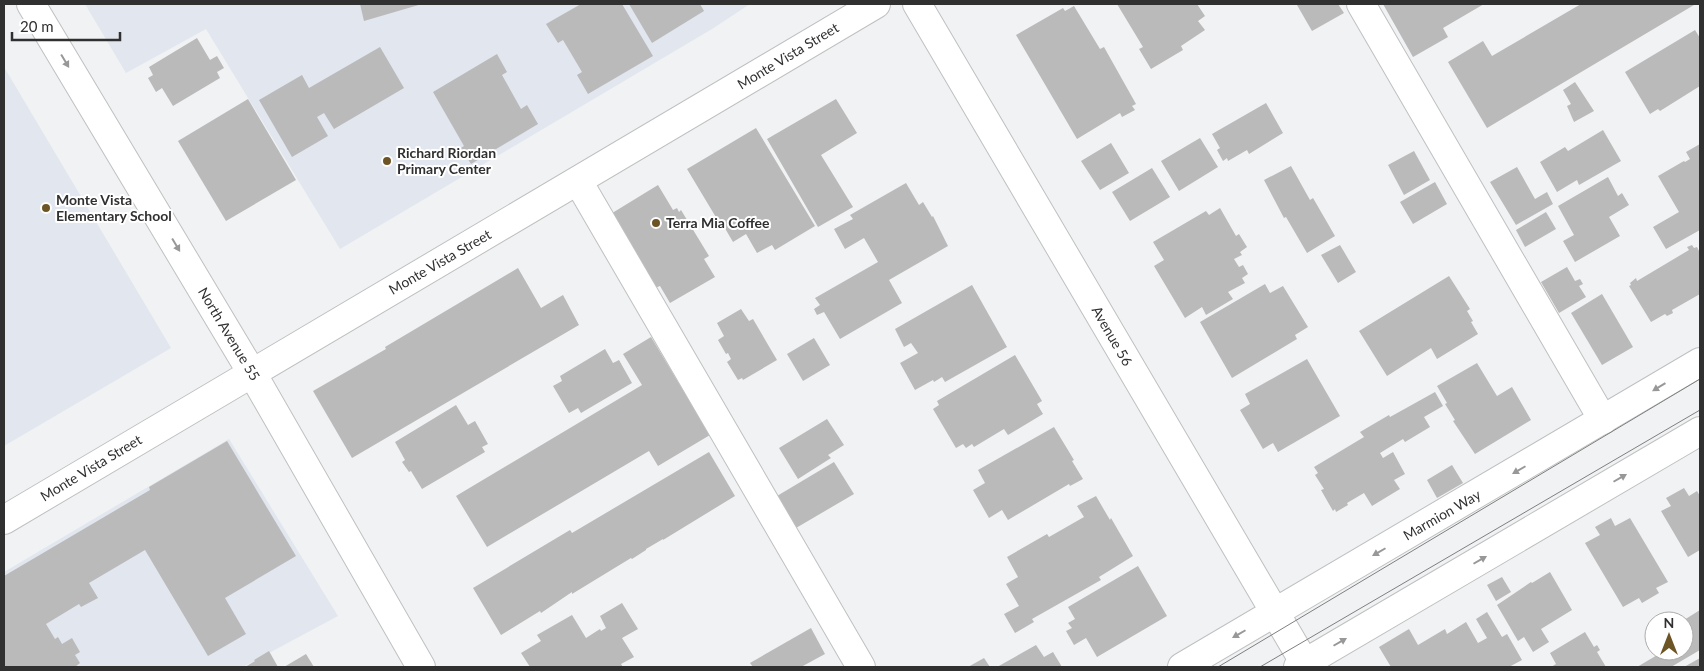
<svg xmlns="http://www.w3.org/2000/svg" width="1704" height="671" font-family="Lato,sans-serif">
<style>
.built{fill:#e2e6ee}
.building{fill:#bababb}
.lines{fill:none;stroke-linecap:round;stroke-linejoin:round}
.minor-casing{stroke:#bfc0c1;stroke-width:30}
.minor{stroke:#fff;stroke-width:28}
.tram{stroke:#7e7f7f;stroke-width:1}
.oneway{fill:#989898}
.poi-dot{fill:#6d5425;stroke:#fff;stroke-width:2}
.labels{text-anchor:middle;stroke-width:4;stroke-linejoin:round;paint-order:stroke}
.street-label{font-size:14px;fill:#303030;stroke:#fff}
.poi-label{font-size:14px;font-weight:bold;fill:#303030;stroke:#fff;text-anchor:start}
</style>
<rect width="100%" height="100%" fill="#f1f2f3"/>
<g class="built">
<polygon points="85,4 750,4 712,29 340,249 206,29 126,73"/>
<polygon points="4,67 171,348 4,446"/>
<polygon points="229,439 338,616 243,667 4,667 4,572"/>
</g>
<g class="building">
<polygon points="360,4 422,4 364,21"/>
<polygon points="581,4 622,4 653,56 588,94 577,75 582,72 563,40 558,43 546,24"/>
<polygon points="629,4 700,4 704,11 652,43"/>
<polygon points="1117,4 1197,4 1205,16 1198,21 1205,30 1181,46 1183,50 1151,69 1139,49 1143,47"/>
<polygon points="1299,4 1338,4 1344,13 1312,31 1297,5"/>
<polygon points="1383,4 1484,4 1443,28 1448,37 1413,57"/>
<polygon points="1581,4 1693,4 1694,5 1487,128 1448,62 1483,41 1492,56"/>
<polygon points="1074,6 1100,49 1104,47 1136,104 1132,106 1135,110 1122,117 1120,113 1077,139 1016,35 1063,8 1065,11"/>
<polygon points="1695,30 1700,38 1700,86 1660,111 1658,109 1650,114 1625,72"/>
<polygon points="197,38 210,60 217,56 224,68 217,72 220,78 173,106 162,88 156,92 148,78 153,75 149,67"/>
<polygon points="380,47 404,88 334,129 324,113 317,117 328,136 292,157 259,100 302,75 309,88"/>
<polygon points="497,54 507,72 502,75 521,109 527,105 538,124 471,164 461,148 464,146 433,92"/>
<polygon points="1575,82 1594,111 1574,122 1567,106 1571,104 1563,90"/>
<polygon points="248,99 296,180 226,221 178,141"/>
<polygon points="836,99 857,133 821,155 853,207 818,227 767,139"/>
<polygon points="1266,103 1283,133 1249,154 1247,150 1228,161 1227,158 1223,161 1217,150 1220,148 1212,134"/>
<polygon points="756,128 815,226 775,250 772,245 757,253 746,234 733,242 719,218 717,219 687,169"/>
<polygon points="1603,130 1621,161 1579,185 1577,180 1557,192 1540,162 1565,147 1568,151"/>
<polygon points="1200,138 1218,167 1179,191 1161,161"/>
<polygon points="1111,143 1129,173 1100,190 1081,161"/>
<polygon points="1700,144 1700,230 1666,249 1653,227 1679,212 1658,176 1684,161 1685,162 1690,159 1686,152"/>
<polygon points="1414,151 1430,180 1404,195 1388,165"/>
<polygon points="1291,166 1310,200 1313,198 1335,236 1307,253 1286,217 1284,218 1264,180"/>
<polygon points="1517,167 1535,199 1547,192 1553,204 1516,225 1490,182"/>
<polygon points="1152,168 1170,197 1130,221 1112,192"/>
<polygon points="1608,177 1618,196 1622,193 1629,205 1609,217 1620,236 1575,262 1563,241 1574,235 1558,206"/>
<polygon points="1435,182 1447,204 1413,224 1400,202"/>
<polygon points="906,183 919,205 923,202 932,217 933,216 948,246 889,280 902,303 840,339 824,312 817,315 814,309 820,305 815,298 878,262 864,238 845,249 834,229 853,219 850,215"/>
<polygon points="658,185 673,210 677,208 679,212 681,210 709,256 704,259 715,277 670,303 660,286 655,288 609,215"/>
<polygon points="1220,208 1236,236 1239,234 1247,247 1240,252 1242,255 1234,259 1239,267 1243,265 1248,274 1242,278 1245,283 1228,292 1233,299 1206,315 1202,307 1185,318 1154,266 1164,260 1153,242 1206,211 1209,215"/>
<polygon points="1546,212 1556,229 1525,247 1516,230"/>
<polygon points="1340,245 1356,272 1338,283 1321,255"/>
<polygon points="1692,245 1694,248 1697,247 1700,253 1700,294 1672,310 1673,313 1667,316 1665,314 1651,322 1629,286 1631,285 1630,283 1636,278 1637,281 1689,250 1687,247"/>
<polygon points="1567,267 1575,281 1580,279 1583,284 1579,286 1586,297 1559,313 1541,282"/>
<polygon points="518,268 541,308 563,295 579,325 352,458 313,391 386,349 385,347"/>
<polygon points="1449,276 1470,309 1467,311 1473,321 1471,322 1478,334 1437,359 1431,348 1387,376 1359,331"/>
<polygon points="1265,284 1270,293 1283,286 1308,327 1295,335 1297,339 1232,378 1200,322"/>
<polygon points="972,285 1007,347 945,382 942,377 934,382 933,380 915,390 900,363 918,353 911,343 904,347 895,329"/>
<polygon points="1602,294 1633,347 1602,365 1571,313"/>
<polygon points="741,309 749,321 753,319 777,360 743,380 742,378 738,380 727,362 731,359 728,353 726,354 718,340 724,336 717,323"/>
<polygon points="651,337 710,435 658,466 649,451 487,547 456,496 642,385 623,354"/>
<polygon points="814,338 830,365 803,381 787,354"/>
<polygon points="605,349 613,363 619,360 632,383 581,413 578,408 569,413 553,386 562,381 560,376"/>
<polygon points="1015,355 1042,401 1037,404 1043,414 1008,435 1004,429 974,447 972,444 966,448 963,444 956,448 933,409 939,405 937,401"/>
<polygon points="1307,359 1340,416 1278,452 1273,443 1263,449 1240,410 1250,404 1245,394"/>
<polygon points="1477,363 1497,396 1512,387 1531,420 1475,454 1453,421 1455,420 1445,404 1447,403 1437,386"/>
<polygon points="1435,392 1443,406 1424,417 1430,427 1405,442 1403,439 1380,453 1383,458 1393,452 1405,474 1394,480 1400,489 1372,506 1364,493 1347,503 1348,505 1336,512 1335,509 1333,511 1321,490 1324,489 1315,475 1318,473 1314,467 1364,437 1360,432 1389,415 1390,417"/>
<polygon points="456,405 468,425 475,421 488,444 482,447 485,452 422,489 411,471 409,472 402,462 405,460 395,442"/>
<polygon points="827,419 844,445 828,455 831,458 798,479 779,448"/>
<polygon points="1054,427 1074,460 1072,461 1083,479 1070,486 1069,484 1008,520 1002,510 989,518 973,490 985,483 978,470"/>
<polygon points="227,441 296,556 225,598 246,634 208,656 145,550 89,583 98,598 81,607 79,604 46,624 55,639 58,637 62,644 72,638 80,652 75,655 80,663 75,667 4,667 4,576 150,490 149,487"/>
<polygon points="709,452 735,496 663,540 663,539 646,549 646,550 632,559 631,558 572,594 572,592 541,613 540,611 501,635 473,588 570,530 572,533"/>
<polygon points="834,462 854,494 796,528 777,496"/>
<polygon points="1452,465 1463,483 1437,498 1427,480"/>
<polygon points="1684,488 1689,496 1697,491 1700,496 1700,550 1688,557 1661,511 1671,506 1666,498"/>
<polygon points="1096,496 1110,520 1111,518 1133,556 1099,577 1101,580 1032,619 1034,622 1015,633 1004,614 1019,606 1006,584 1018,577 1007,557 1047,534 1049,537 1084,517 1077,506"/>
<polygon points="1611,518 1615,526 1630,518 1668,582 1656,588 1659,593 1642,603 1639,598 1623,607 1585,543 1600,535 1595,527"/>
<polygon points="1138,566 1167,616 1097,657 1086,638 1074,645 1066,631 1072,628 1068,623 1075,619 1068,607"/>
<polygon points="1550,572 1572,610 1541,629 1549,642 1533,652 1524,637 1518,641 1497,605 1531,582 1532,583"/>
<polygon points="1502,577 1511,592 1496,601 1487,585"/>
<polygon points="622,603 638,629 622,638 634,657 621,664 623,667 530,667 521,653 541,641 537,635 572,615 586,638 600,629 601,631 606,628 600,616"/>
<polygon points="1700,610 1700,650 1671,667 1637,667 1659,654 1658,651 1684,651 1684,620"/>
<polygon points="1487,612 1502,637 1507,634 1522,660 1509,667 1391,667 1379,647 1409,629 1418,645 1445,629 1447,634 1466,622 1478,643 1487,638 1476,619"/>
<polygon points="811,628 825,654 801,667 753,667 750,663"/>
<polygon points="1585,632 1594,647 1597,645 1600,650 1597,652 1606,667 1551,667 1556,664 1550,653"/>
<polygon points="1036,645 1044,657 1053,652 1062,667 997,667"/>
<polygon points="269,651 278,667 245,667 255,661 254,660"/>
<polygon points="306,654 314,667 284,667"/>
<polygon points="984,658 990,667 968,667"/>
<polygon points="1700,658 1700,667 1684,667"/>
</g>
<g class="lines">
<defs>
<g id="minor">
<polyline points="31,4 252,373 421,667"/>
<polyline points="917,4 1307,667"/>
<polyline points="1361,4 1603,420"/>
<polyline points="578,181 861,667"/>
<polyline points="4,520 876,4"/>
<polyline points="1182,667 1700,362"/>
<polyline points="1298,667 1700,431"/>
</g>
</defs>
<use href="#minor" class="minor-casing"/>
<use href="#minor" class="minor"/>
<g class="tram">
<polyline points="1218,667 1700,379"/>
<polyline points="1260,667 1700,410"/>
</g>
</g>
<defs><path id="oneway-solid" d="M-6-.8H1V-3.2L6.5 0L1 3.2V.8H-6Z" transform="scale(1.25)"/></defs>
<g class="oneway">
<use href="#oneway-solid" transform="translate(65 61) rotate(59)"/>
<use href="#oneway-solid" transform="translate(176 245) rotate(59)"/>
<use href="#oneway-solid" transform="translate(1659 387) rotate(149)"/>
<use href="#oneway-solid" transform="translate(1519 470) rotate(150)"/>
<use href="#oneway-solid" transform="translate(1620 478) rotate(-30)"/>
<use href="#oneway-solid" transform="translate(1379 552) rotate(150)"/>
<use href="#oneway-solid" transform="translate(1480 560) rotate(-30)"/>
<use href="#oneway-solid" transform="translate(1239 634) rotate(150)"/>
<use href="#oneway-solid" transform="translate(1340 642) rotate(-30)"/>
</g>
<g class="poi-dot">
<circle cx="387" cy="161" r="5"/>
<circle cx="46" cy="208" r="5"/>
<circle cx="656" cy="223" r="5"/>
</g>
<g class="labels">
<g class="street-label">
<text transform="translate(788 56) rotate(-31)" y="5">Monte Vista Street</text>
<text transform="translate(440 262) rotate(-30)" y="5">Monte Vista Street</text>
<text transform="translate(229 334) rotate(59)" y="5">North Avenue 55</text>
<text transform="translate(1112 336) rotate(60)" y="5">Avenue 56</text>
<text transform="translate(91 468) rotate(-31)" y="5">Monte Vista Street</text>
<text transform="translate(1442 515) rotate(-30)" y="5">Marmion Way</text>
</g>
<g class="poi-label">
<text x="397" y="158">Richard Riordan<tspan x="397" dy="16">Primary Center</tspan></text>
<text x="56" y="205">Monte Vista<tspan x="56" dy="16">Elementary School</tspan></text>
<text x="666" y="228">Terra Mia Coffee</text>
</g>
</g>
<rect width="1704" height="671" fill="none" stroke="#303030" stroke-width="10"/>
<g transform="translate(1669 636)"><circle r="24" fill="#ffffff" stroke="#acacac"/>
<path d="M0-4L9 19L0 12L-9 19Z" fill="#6d5425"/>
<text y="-8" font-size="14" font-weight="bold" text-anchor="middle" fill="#303030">N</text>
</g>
<path d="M12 32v8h108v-8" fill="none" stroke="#303030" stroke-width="2.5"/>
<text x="20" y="32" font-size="15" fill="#303030" stroke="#ffffff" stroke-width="4" paint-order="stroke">20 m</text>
</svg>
